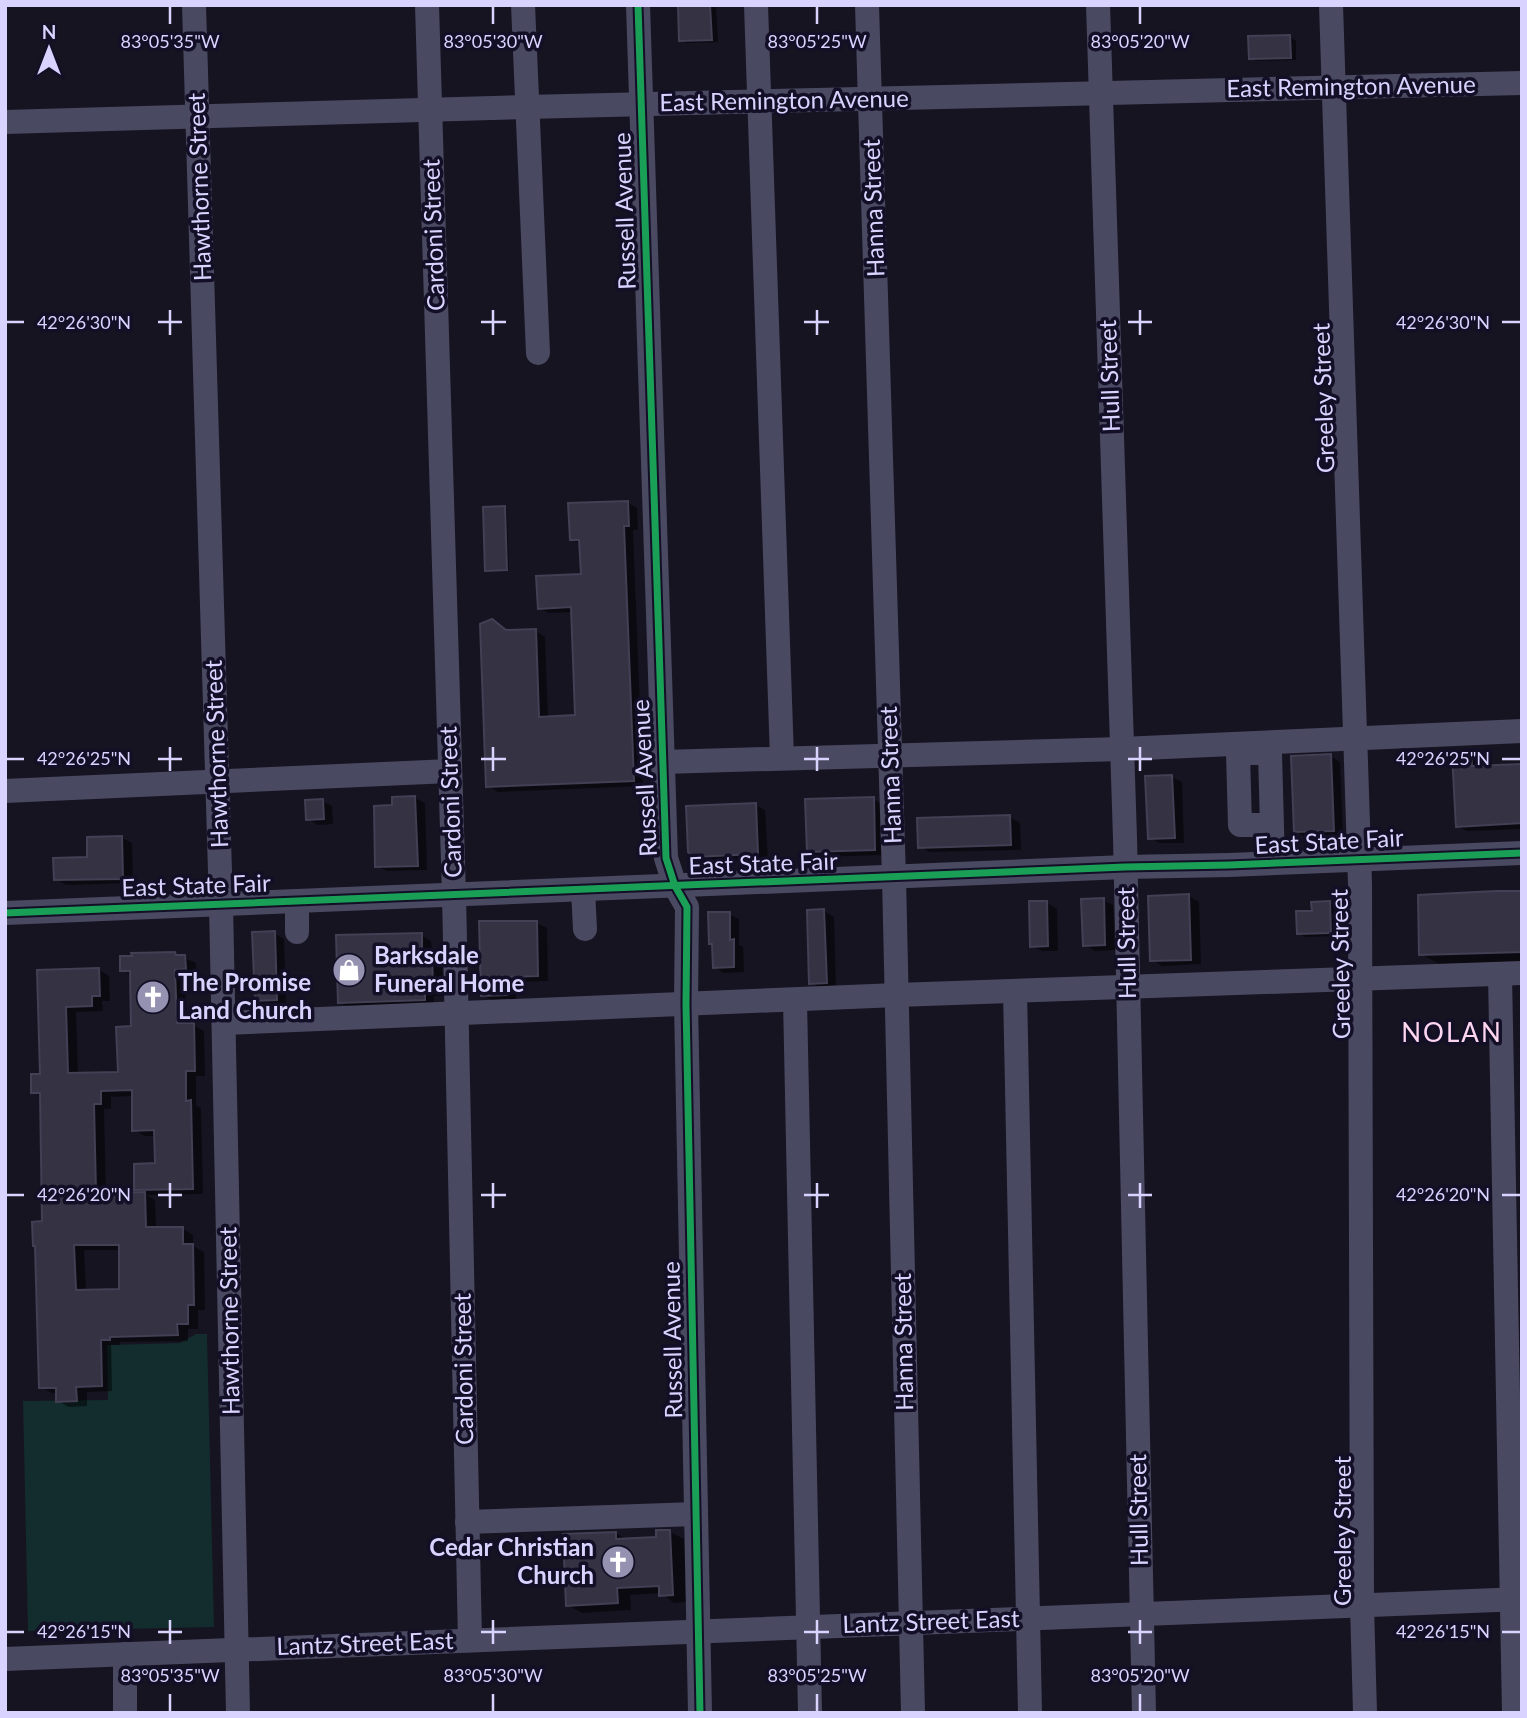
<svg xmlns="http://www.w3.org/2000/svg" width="1527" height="1718" font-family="Lato,sans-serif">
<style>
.green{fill:#132c2d}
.shadow{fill:#0007;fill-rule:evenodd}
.building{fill:#343243;stroke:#433f54;stroke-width:2;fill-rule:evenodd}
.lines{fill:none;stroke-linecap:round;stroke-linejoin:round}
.minor{stroke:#4a4962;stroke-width:24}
.cycleway-casing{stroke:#130f26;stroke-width:11}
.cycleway{stroke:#1a9f57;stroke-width:7}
.ticks{fill:none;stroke:#d9d4ff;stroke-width:2.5}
.labels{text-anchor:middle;stroke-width:7;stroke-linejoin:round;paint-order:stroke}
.street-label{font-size:24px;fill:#d9d4ff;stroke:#130f26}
.poi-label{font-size:24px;font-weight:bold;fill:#d9d4ff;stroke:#130f26;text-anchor:start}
.neighbourhood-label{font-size:26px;letter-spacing:2px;fill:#ffd6f0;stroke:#130f26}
.ticks-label{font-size:18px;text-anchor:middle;fill:#d9d4ff;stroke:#130f26;stroke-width:7;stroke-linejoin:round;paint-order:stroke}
</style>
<rect width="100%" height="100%" fill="#161421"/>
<polygon class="green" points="196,1334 207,1334 214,1627 28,1631 23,1401 108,1400 107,1345 180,1343"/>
<g class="shadow">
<polygon points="679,5 716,5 718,42 687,43 680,40"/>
<polygon points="1290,37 1296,41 1296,60 1257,61 1250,58"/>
<polygon points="628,503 637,508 638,530 633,530 643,786 498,792 488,786 492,621 509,632 536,631 545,637 548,718 577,717 573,612 549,613 539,608 583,575 581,545 571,539"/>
<polygon points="504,508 507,509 509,570 490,571 487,570"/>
<polygon points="1471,755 1481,760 1481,767 1522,765 1522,829 1467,831 1457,826"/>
<polygon points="1330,756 1340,762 1343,836 1305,837 1295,831"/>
<polygon points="1172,777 1182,782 1184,843 1160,843 1150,838"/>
<polygon points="415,798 425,803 427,870 387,871 377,866 394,807"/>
<polygon points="873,799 883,805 885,855 818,857 808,851"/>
<polygon points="322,801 332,806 333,824 318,825 308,819"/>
<polygon points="755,805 765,810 768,859 705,862 694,855"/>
<polygon points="1010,817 1020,823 1021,850 930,852 920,847"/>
<polygon points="122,838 132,843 133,883 66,885 56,879"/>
<polygon points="1522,893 1522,962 1439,964 1421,954"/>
<polygon points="1189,896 1199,902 1201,964 1162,966 1152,960"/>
<polygon points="1103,900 1113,905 1115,950 1095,951 1085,945"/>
<polygon points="1047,903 1057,909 1058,951 1042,951 1032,946"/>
<polygon points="1329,903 1336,907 1336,936 1305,937 1298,933"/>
<polygon points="824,911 834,917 836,988 821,988 811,983"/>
<polygon points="729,914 739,919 739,945 743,947 744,972 724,973 714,967"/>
<polygon points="537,923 547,928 548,981 516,982 516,1000 492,1000 482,995"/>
<polygon points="274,933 284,939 286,1005 266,1006 256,1000"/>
<polygon points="421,935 431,941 432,951 442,957 443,996 434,996 434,1005 350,1008 340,1002"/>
<path d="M175 954 196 963V975H185L187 1025H193L204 1031 205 1076H196V1106L201 1108 203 1194 146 1195 155 1200 156 1229 182 1228 193 1235V1246L204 1252 205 1310H198V1329H188V1341L120 1342V1345H111L112 1391 87 1392V1406L69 1407 58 1401V1393H52L41 1387 44 1223 42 1097 33 1092 42 1076 39 971 99 970 109 976 110 1001H102L103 1011 76 1012 78 1075 119 1074 133 1028 132 976 122 970ZM134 1096V1130L145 1136H156V1165L136 1189 145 1194H106L104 1109H111V1097ZM84 1250H120L121 1290 86 1291Z"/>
<polygon points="670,1532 684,1539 686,1602 674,1603 661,1593 630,1595 631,1610 582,1613 568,1605 616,1533 627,1540 658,1539"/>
</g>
<g class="building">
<polygon points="678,5 710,5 712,40 679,41"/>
<polygon points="1290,35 1291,58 1249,59 1248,36"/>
<polygon points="628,501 629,526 624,526 634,781 486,787 480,624 492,619 506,630 536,629 539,717 575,715 571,607 538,609 536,576 581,574 579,540 570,540 568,503"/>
<polygon points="505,506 507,570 485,571 483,507"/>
<polygon points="1471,753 1472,766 1522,764 1522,823 1456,827 1452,754"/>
<polygon points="1331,754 1334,831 1294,832 1291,756"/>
<polygon points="1172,775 1175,838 1148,839 1145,776"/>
<polygon points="415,796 418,866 375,867 374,806 392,805 392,797"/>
<polygon points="874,797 875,850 807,852 805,799"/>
<polygon points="323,799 324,819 306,820 305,800"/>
<polygon points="756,803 758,854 693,857 688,852 686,806"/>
<polygon points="1010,815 1011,845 918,848 917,818"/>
<polygon points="122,836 123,879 54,880 53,858 87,857 87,837"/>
<polygon points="1496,891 1522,891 1522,952 1419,955 1418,895"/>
<polygon points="1189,894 1191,960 1150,961 1148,896"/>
<polygon points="1104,898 1105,945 1083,946 1081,899"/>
<polygon points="1029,901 1047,901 1048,946 1030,947"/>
<polygon points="1330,901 1331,933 1297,934 1296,911 1312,911 1311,902"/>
<polygon points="824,909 827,983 809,984 807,910"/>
<polygon points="708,912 730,912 730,940 734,939 734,967 713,968 712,944 709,944"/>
<polygon points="479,921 537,921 538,976 507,977 507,995 481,996"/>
<polygon points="275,931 277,1000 255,1001 252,932"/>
<polygon points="422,933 422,950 432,950 433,991 425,991 425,1000 338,1003 336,935"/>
<path d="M175 952 176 955H185L186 969 175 970 177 1023H194L195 1071H186V1101L191 1100 193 1189 134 1190V1164L155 1163 154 1130 132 1131V1090L101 1091V1104H94L96 1193 145 1192 146 1227H183V1244H193L194 1305H188V1324H177L178 1335 110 1337V1340H101L102 1386 76 1387 77 1401 56 1402V1388H39L35 1246H33L32 1222 42 1221 40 1093H31V1074H40L37 970 99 968 100 996H92V1006L66 1007 68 1073 118 1072 116 1027 131 1026 130 971H120V956H132L131 953ZM74 1245H119V1289L76 1290Z"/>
<polygon points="656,1530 670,1530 673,1595 659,1596 659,1586 617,1588 618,1603 566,1606 563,1534 616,1532 616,1539 656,1537"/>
</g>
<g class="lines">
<g class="minor">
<polyline points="194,5 221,905 238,1713"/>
<polyline points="427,5 454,895 470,1640"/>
<polyline points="523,5 538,353"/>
<polyline points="638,5 666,858 675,886 687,907 686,1004 700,1713"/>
<polyline points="756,5 782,758"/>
<polyline points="867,5 894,878 913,1713"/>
<polyline points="1098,5 1125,838 1144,1713"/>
<polyline points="1331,5 1360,884 1362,1605 1365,1713"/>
<polyline points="5,122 526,107 1522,83"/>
<polyline points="662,762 1121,749 1522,731"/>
<polyline points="5,791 450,771"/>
<polyline points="1271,825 1240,825 1238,753 1270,753 1273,863"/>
<polyline points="583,890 585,929"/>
<polyline points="297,901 297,932"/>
<polyline points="5,913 1125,867 1229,865 1522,853"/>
<polyline points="1500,974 1514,1713"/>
<polyline points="1015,991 1030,1713"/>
<polyline points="795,1000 810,1713"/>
<polyline points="224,1023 897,995 1522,973"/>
<polyline points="467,1522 696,1514"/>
<polyline points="125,1654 125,1713"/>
<polyline points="5,1659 1522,1599"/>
</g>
<defs>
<g id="cycleway">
<polyline points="638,5 666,858 675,886 687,907 686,1004 700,1713"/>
<polyline points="5,913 1125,867 1229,865 1522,853"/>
</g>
</defs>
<use href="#cycleway" class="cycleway-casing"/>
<use href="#cycleway" class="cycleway"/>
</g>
<path class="ticks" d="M170 7V24M493 7V24M817 7V24M1140 7V24M170 310V335M493 310V335M817 310V335M1140 310V335M7 322H24M158 322H182M481 322H506M804 322H829M1128 322H1152M1502 322H1520M170 747V771M493 747V771M817 747V771M1140 747V771M7 759H24M158 759H182M481 759H506M804 759H829M1128 759H1152M1502 759H1520M170 1183V1208M493 1183V1208M817 1183V1208M1140 1183V1208M7 1195H24M158 1195H182M481 1195H506M804 1195H829M1128 1195H1152M1502 1195H1520M170 1620V1644M493 1620V1644M817 1620V1644M1140 1620V1644M7 1632H24M158 1632H182M481 1632H506M804 1632H829M1128 1632H1152M1502 1632H1520M170 1694V1711M493 1694V1711M817 1694V1711M1140 1694V1711"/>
<defs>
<symbol id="shop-disc" viewBox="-11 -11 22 22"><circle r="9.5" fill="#9591b1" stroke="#130f26"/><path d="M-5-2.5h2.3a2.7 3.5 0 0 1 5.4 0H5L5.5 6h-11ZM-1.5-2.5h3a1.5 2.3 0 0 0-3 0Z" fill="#fff"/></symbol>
<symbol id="church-disc" viewBox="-11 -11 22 22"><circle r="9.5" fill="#9591b1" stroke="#130f26"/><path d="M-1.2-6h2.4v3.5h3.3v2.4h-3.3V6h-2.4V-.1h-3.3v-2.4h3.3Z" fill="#fff"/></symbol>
</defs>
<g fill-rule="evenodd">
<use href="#shop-disc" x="330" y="951" width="38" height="38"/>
<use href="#church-disc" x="134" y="978" width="38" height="38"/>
<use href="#church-disc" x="599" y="1543" width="38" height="38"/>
</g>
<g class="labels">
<g class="street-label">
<text transform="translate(1351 87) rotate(-1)" y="8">East Remington Avenue</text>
<text transform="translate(784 101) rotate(-1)" y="8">East Remington Avenue</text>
<text transform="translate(200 187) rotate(-92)" y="8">Hawthorne Street</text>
<text transform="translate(874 208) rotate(-92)" y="8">Hanna Street</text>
<text transform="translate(625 211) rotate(-92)" y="8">Russell Avenue</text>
<text transform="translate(434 235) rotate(-92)" y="8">Cardoni Street</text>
<text transform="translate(1110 376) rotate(-92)" y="8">Hull Street</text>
<text transform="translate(1324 398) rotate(-92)" y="8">Greeley Street</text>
<text transform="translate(217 754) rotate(-92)" y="8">Hawthorne Street</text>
<text transform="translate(891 775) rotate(-92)" y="8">Hanna Street</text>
<text transform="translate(645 778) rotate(-93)" y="8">Russell Avenue</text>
<text transform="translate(451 802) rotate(-92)" y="8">Cardoni Street</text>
<text transform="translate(1329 842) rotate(-3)" y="8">East State Fair</text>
<text transform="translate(763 864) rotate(-2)" y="8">East State Fair</text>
<text transform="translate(196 886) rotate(-2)" y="8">East State Fair</text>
<text transform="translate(1127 943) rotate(-91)" y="8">Hull Street</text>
<text transform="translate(1341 964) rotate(-91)" y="8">Greeley Street</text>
<text transform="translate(230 1321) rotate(-91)" y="8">Hawthorne Street</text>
<text transform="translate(673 1340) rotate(-91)" y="8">Russell Avenue</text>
<text transform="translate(904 1342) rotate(-91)" y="8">Hanna Street</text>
<text transform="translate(464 1369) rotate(-91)" y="8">Cardoni Street</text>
<text transform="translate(1139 1510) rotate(-91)" y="8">Hull Street</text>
<text transform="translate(1343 1531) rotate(-90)" y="8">Greeley Street</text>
<text transform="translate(931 1622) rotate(-2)" y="8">Lantz Street East</text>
<text transform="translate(365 1644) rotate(-2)" y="8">Lantz Street East</text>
</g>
<g class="poi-label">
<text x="374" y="964">Barksdale<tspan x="374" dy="28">Funeral Home</tspan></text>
<text x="178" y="991">The Promise<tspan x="178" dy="28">Land Church</tspan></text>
<text x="594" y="1556" text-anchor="end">Cedar Christian<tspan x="594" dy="28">Church</tspan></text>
</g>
<g class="neighbourhood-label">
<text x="1452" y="1042">NOLAN</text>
</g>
</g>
<g class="ticks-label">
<text x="170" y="48">83°05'35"W</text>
<text x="493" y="48">83°05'30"W</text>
<text x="817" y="48">83°05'25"W</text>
<text x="1140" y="48">83°05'20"W</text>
<text x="84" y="329">42°26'30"N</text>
<text x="1443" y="329">42°26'30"N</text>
<text x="84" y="765">42°26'25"N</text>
<text x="1443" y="765">42°26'25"N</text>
<text x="84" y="1201">42°26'20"N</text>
<text x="1443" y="1201">42°26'20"N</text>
<text x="84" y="1638">42°26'15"N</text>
<text x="1443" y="1638">42°26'15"N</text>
<text x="170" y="1682">83°05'35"W</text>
<text x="493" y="1682">83°05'30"W</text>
<text x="817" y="1682">83°05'25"W</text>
<text x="1140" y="1682">83°05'20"W</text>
</g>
<rect width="1527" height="1718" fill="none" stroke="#d9d4ff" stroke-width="14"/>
<g transform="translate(49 49)" stroke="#130f26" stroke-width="5" paint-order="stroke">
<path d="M0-5L12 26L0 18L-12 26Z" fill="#d9d4ff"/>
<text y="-10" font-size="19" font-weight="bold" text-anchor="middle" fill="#d9d4ff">N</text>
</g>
</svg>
